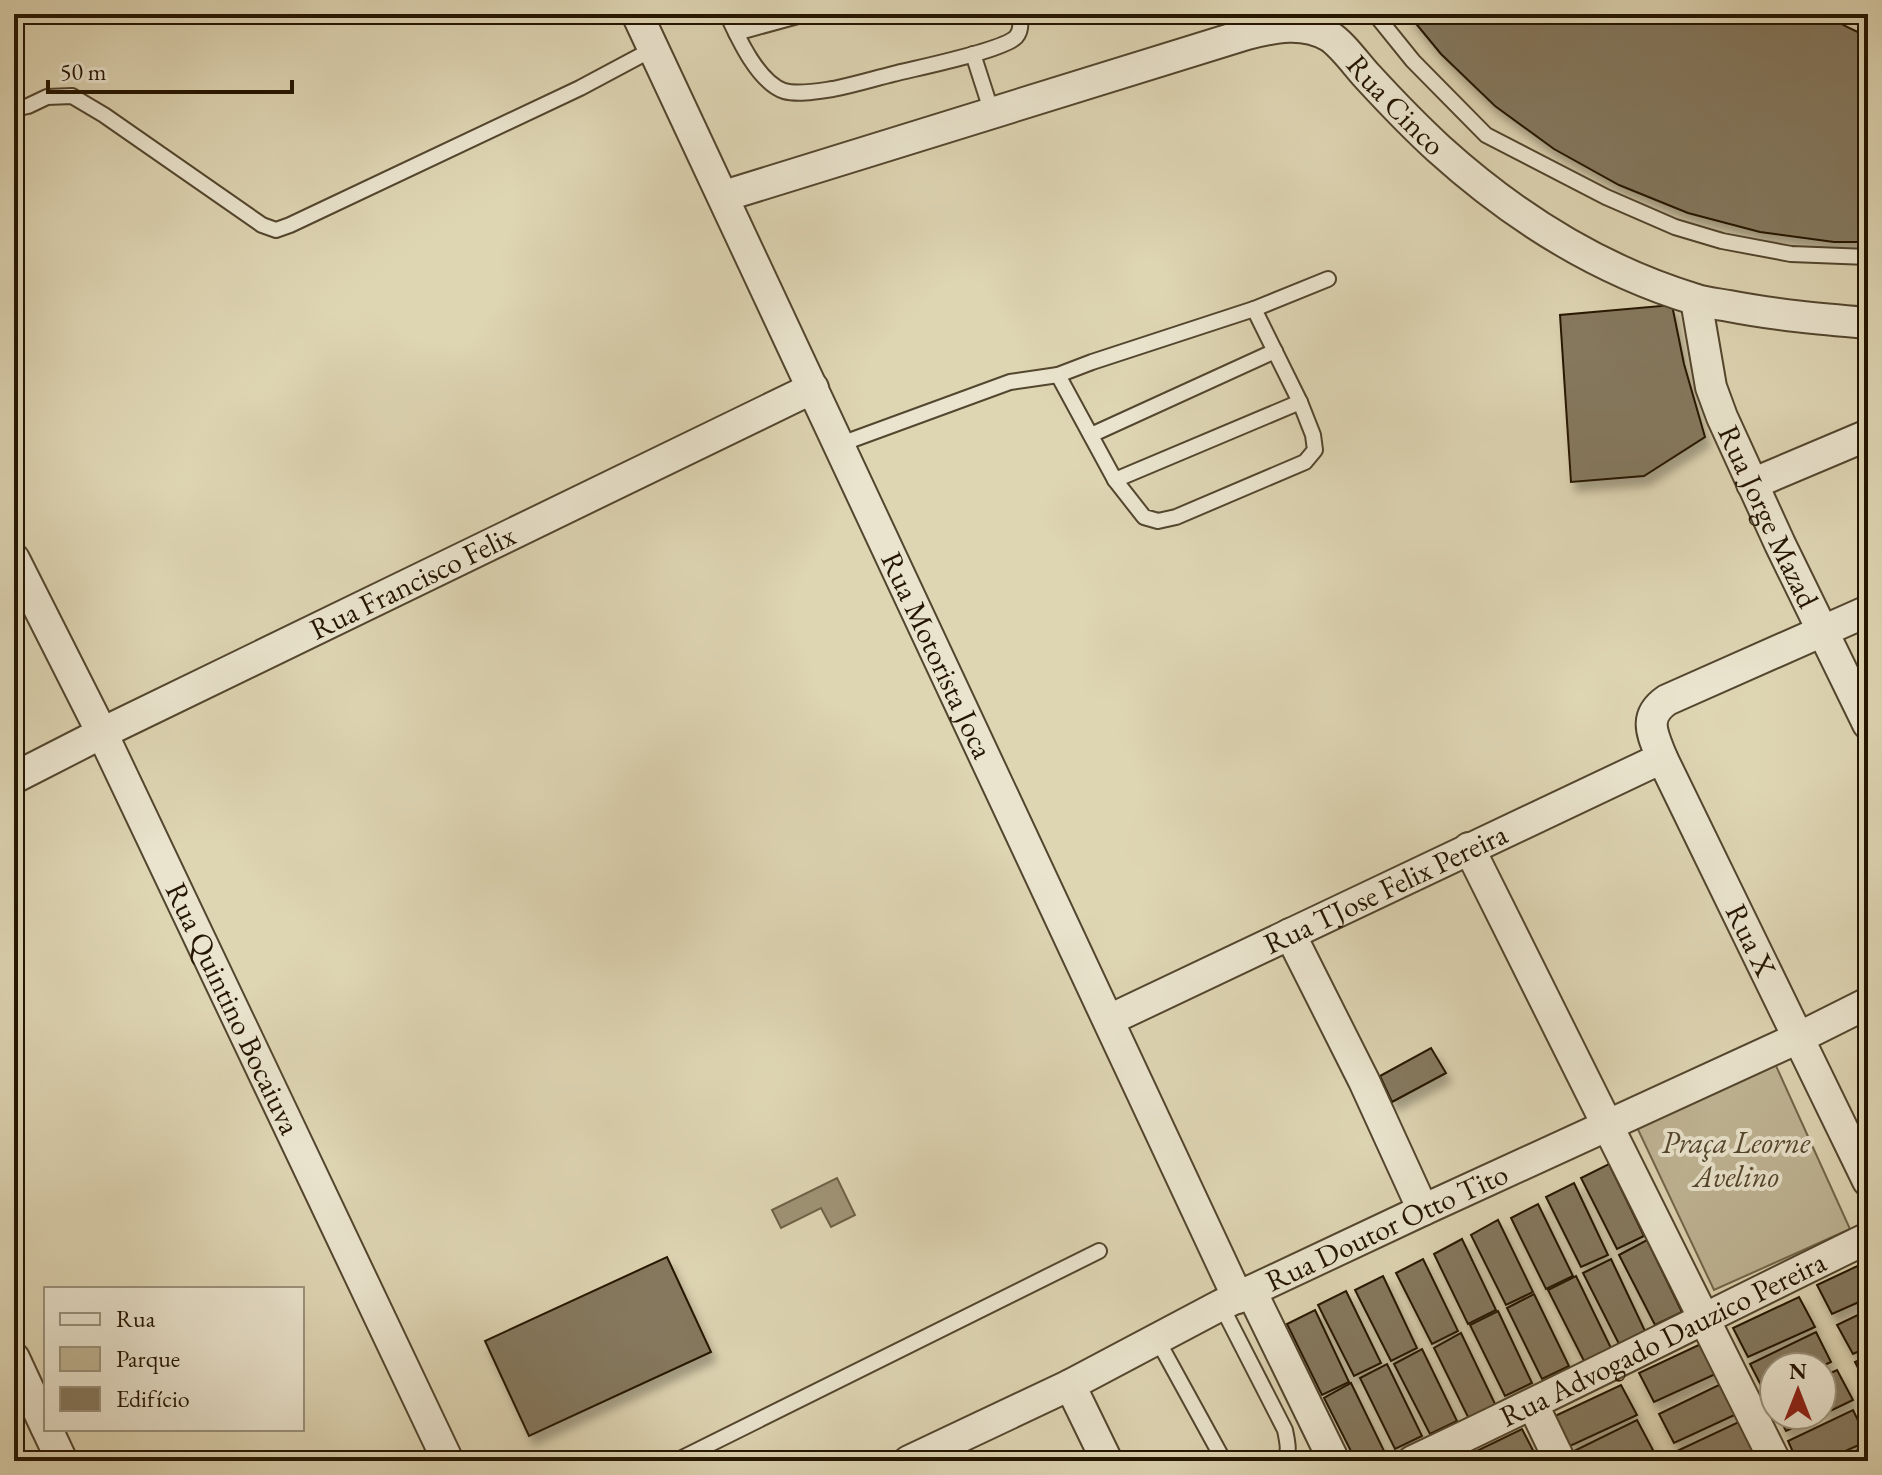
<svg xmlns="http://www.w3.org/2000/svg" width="1882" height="1475" font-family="'EB Garamond',serif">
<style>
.green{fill:#bfb595;stroke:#72664b;stroke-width:2}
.water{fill:#9f9476;stroke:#6e6247;stroke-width:2}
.building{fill:#85795e;stroke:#251601;stroke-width:2;filter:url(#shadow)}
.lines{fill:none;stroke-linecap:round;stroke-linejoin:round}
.service-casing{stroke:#53462e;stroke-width:18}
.minor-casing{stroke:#53462e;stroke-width:34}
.service{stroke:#eae4ce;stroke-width:14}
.minor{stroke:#eae4ce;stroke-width:30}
.labels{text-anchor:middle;stroke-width:8;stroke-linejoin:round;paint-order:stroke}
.street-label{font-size:30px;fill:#251601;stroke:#eae4ce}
.park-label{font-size:30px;font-style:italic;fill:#53462d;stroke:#eae4ce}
</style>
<defs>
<filter id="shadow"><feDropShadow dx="5" dy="9" stdDeviation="4" flood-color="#0004"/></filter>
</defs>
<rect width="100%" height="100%" fill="#ded5b3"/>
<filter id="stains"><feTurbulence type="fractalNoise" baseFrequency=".0025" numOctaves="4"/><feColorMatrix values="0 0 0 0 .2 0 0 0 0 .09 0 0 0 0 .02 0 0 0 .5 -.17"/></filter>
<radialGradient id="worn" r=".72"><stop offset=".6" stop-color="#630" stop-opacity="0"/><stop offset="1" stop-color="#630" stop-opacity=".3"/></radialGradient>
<polygon class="green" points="1772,1057 1850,1229 1714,1290 1633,1119"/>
<polygon class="water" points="837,1178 855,1215 831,1227 821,1208 781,1228 772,1210"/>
<g class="building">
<polygon points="1408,14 1827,14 1843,25 1868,37 1868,242 1834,242 1760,232 1688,213 1619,185 1554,149 1495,106 1441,54"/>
<polygon points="1672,305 1684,364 1705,437 1644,476 1571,482 1560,315"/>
<polygon points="1431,1048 1446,1073 1392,1102 1380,1076"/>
<polygon points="1609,1164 1644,1236 1617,1249 1581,1178"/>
<polygon points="1574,1183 1608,1255 1581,1267 1546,1197"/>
<polygon points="1538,1204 1573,1276 1546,1289 1511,1218"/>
<polygon points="1498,1220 1533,1292 1506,1305 1471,1235"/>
<polygon points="1462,1239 1496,1310 1468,1324 1434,1254"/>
<polygon points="1647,1240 1682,1312 1655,1325 1619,1255"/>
<polygon points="667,1257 711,1352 529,1436 485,1341"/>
<polygon points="1423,1259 1458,1331 1432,1344 1396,1273"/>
<polygon points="1611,1259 1645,1331 1619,1344 1583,1273"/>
<polygon points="1868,1261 1868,1298 1832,1314 1817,1285"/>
<polygon points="1383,1276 1417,1348 1391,1361 1355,1290"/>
<polygon points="1576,1276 1611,1348 1584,1361 1548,1290"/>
<polygon points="1346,1291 1381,1363 1354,1376 1318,1305"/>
<polygon points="1534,1294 1569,1366 1542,1379 1507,1308"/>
<polygon points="1799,1297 1815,1327 1748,1357 1733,1328"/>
<polygon points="1315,1310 1349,1382 1322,1395 1287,1324"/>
<polygon points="1868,1310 1868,1347 1853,1354 1837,1325"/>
<polygon points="1498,1311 1532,1383 1505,1396 1470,1325"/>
<polygon points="1816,1332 1831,1362 1820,1367 1774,1367 1774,1388 1765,1393 1750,1364"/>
<polygon points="1461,1333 1496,1406 1469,1419 1434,1348"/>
<polygon points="1705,1342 1720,1372 1654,1402 1639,1373"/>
<polygon points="1422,1349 1457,1421 1430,1434 1394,1364"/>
<polygon points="1868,1356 1868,1388 1855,1362"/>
<polygon points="1387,1364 1422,1436 1395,1449 1360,1378"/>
<polygon points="1837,1370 1853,1400 1822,1415 1822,1377"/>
<polygon points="1725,1382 1741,1412 1674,1443 1659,1414"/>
<polygon points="1351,1383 1386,1455 1374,1461 1356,1461 1324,1398"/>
<polygon points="1621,1385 1637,1415 1570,1446 1555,1416"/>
<polygon points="1853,1410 1868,1441 1823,1461 1797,1461 1788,1441"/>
<polygon points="1778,1415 1821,1415 1786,1431"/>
<polygon points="1637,1420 1653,1450 1630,1461 1576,1461 1572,1452"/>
<polygon points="1743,1420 1758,1450 1734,1461 1682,1461 1677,1451"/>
<polygon points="1522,1429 1538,1460 1456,1461"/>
<polygon points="1868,1445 1868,1461 1835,1461"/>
</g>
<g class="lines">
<defs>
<g id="service">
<path d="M727 14C738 38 758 82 784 91 798 95 819 91 833 89 853 85 873 79 893 74 916 68 1002 51 1016 37 1022 30 1021 22 1019 14"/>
<polyline points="1375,14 1413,61 1486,135 1606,197 1675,227 1722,241 1791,254 1868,257"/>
<polyline points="736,33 805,14"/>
<polyline points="973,54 992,113"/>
<polyline points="14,109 28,106 47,97 72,96 104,115 262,225 276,230 290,225 580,88 653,49"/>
<polyline points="1058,375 1115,480 1144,517 1158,521 1176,517 1305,462 1315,450 1313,435 1300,402 1254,309"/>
<polyline points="1091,435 1275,351"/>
<polyline points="838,445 1010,382 1058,375 1092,362 1254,309 1328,279"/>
<polyline points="1115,480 1300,402"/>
<path d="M1221 1305 1285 1430C1287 1441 1290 1450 1285 1461"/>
<polyline points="1157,1339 1224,1461"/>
<polyline points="676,1461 1099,1251"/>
</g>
<g id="minor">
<path id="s1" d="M637 14 1238 1298"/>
<path id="s2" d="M724 196 1247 34C1274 27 1303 21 1329 36 1342 44 1356 64 1367 76 1390 101 1414 126 1439 149 1512 215 1599 270 1694 299 1705 303 1718 304 1729 306 1775 315 1821 319 1868 323"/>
<path id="s3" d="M1696 300 1711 387 1722 417 1780 544 1868 724"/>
<polyline points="1752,484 1868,435"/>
<path id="s4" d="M14 559 102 733 448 1461"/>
<path id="s5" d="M1868 611 1667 700C1642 717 1653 735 1662 758L1868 1181"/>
<path id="s6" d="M14 778 102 733 813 388"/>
<polyline points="1469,848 1775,1461"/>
<polyline points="1290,934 1364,1081 1423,1210"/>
<path id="s7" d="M1109 1020 1662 758"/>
<polyline points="1251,1291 1334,1461"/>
<polyline points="14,1358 46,1427"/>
<polyline points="1070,1385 1107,1461"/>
<polyline points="1533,1405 1560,1461"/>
<polyline points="47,1429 62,1461"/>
<path id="s8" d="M909 1461 1070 1385 1221 1305 1423 1210 1798 1038 1868 1003"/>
<path id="s9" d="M1413 1461C1566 1389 1716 1312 1868 1238"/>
</g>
</defs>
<use href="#service" class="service-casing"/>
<use href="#minor" class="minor-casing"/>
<use href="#service" class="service"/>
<use href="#minor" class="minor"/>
</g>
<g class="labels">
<g class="street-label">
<text dy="10" stroke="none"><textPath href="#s2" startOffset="728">Rua Cinco</textPath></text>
<text dy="10" stroke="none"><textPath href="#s3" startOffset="230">Rua Jorge Mazad</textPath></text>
<text dy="10" stroke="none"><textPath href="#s6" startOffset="444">Rua Francisco Felix</textPath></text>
<text dy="10" stroke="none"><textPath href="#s1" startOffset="708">Rua Motorista Joca</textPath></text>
<text dy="10" stroke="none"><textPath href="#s7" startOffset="306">Rua TJose Felix Pereira</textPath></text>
<text dy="10" stroke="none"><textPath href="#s5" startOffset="488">Rua X</textPath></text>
<text dy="10" stroke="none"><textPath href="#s4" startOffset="500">Rua Quintino Bocaiuva</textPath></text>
<text dy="10" stroke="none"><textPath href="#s8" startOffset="532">Rua Doutor Otto Tito</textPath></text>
<text dy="10" stroke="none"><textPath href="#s9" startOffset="278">Rua Advogado Dauzico Pereira</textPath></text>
</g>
<g class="park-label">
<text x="1736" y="1153">Praça Leorne<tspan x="1736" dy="34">Avelino</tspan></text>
</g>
</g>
<rect width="1882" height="1475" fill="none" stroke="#ded5b3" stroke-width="48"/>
<rect x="16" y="16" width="1850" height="1443" fill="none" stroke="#251601" stroke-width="4"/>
<rect x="24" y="24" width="1834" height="1427" fill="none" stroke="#251601" stroke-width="2"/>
<rect x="44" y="1287" width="260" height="144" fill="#eae4ce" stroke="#9b927c" stroke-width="2"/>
<rect x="60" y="1313" width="40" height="12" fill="#eae4ce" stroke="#9b927c" stroke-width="2"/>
<text x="116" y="1327" font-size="24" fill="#251601">Rua</text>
<rect x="60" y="1347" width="40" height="24" fill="#bfb595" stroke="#9b927c" stroke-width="2"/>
<text x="116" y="1367" font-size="24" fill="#251601">Parque</text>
<rect x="60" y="1387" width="40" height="24" fill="#85795e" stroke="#9b927c" stroke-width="2"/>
<text x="116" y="1407" font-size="24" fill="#251601">Edifício</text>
<g transform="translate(1798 1391)"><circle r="38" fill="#eae4ce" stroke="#9b927c" stroke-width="2"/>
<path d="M0-6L14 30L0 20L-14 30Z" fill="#8f2418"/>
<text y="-12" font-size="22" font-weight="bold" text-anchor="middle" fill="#251601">N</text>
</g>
<path d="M48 80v12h244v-12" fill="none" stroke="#251601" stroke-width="4"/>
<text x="60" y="80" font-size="24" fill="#251601" stroke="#eae4ce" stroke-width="6" paint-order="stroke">50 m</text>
<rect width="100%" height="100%" filter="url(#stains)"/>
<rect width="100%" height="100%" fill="url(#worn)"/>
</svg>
